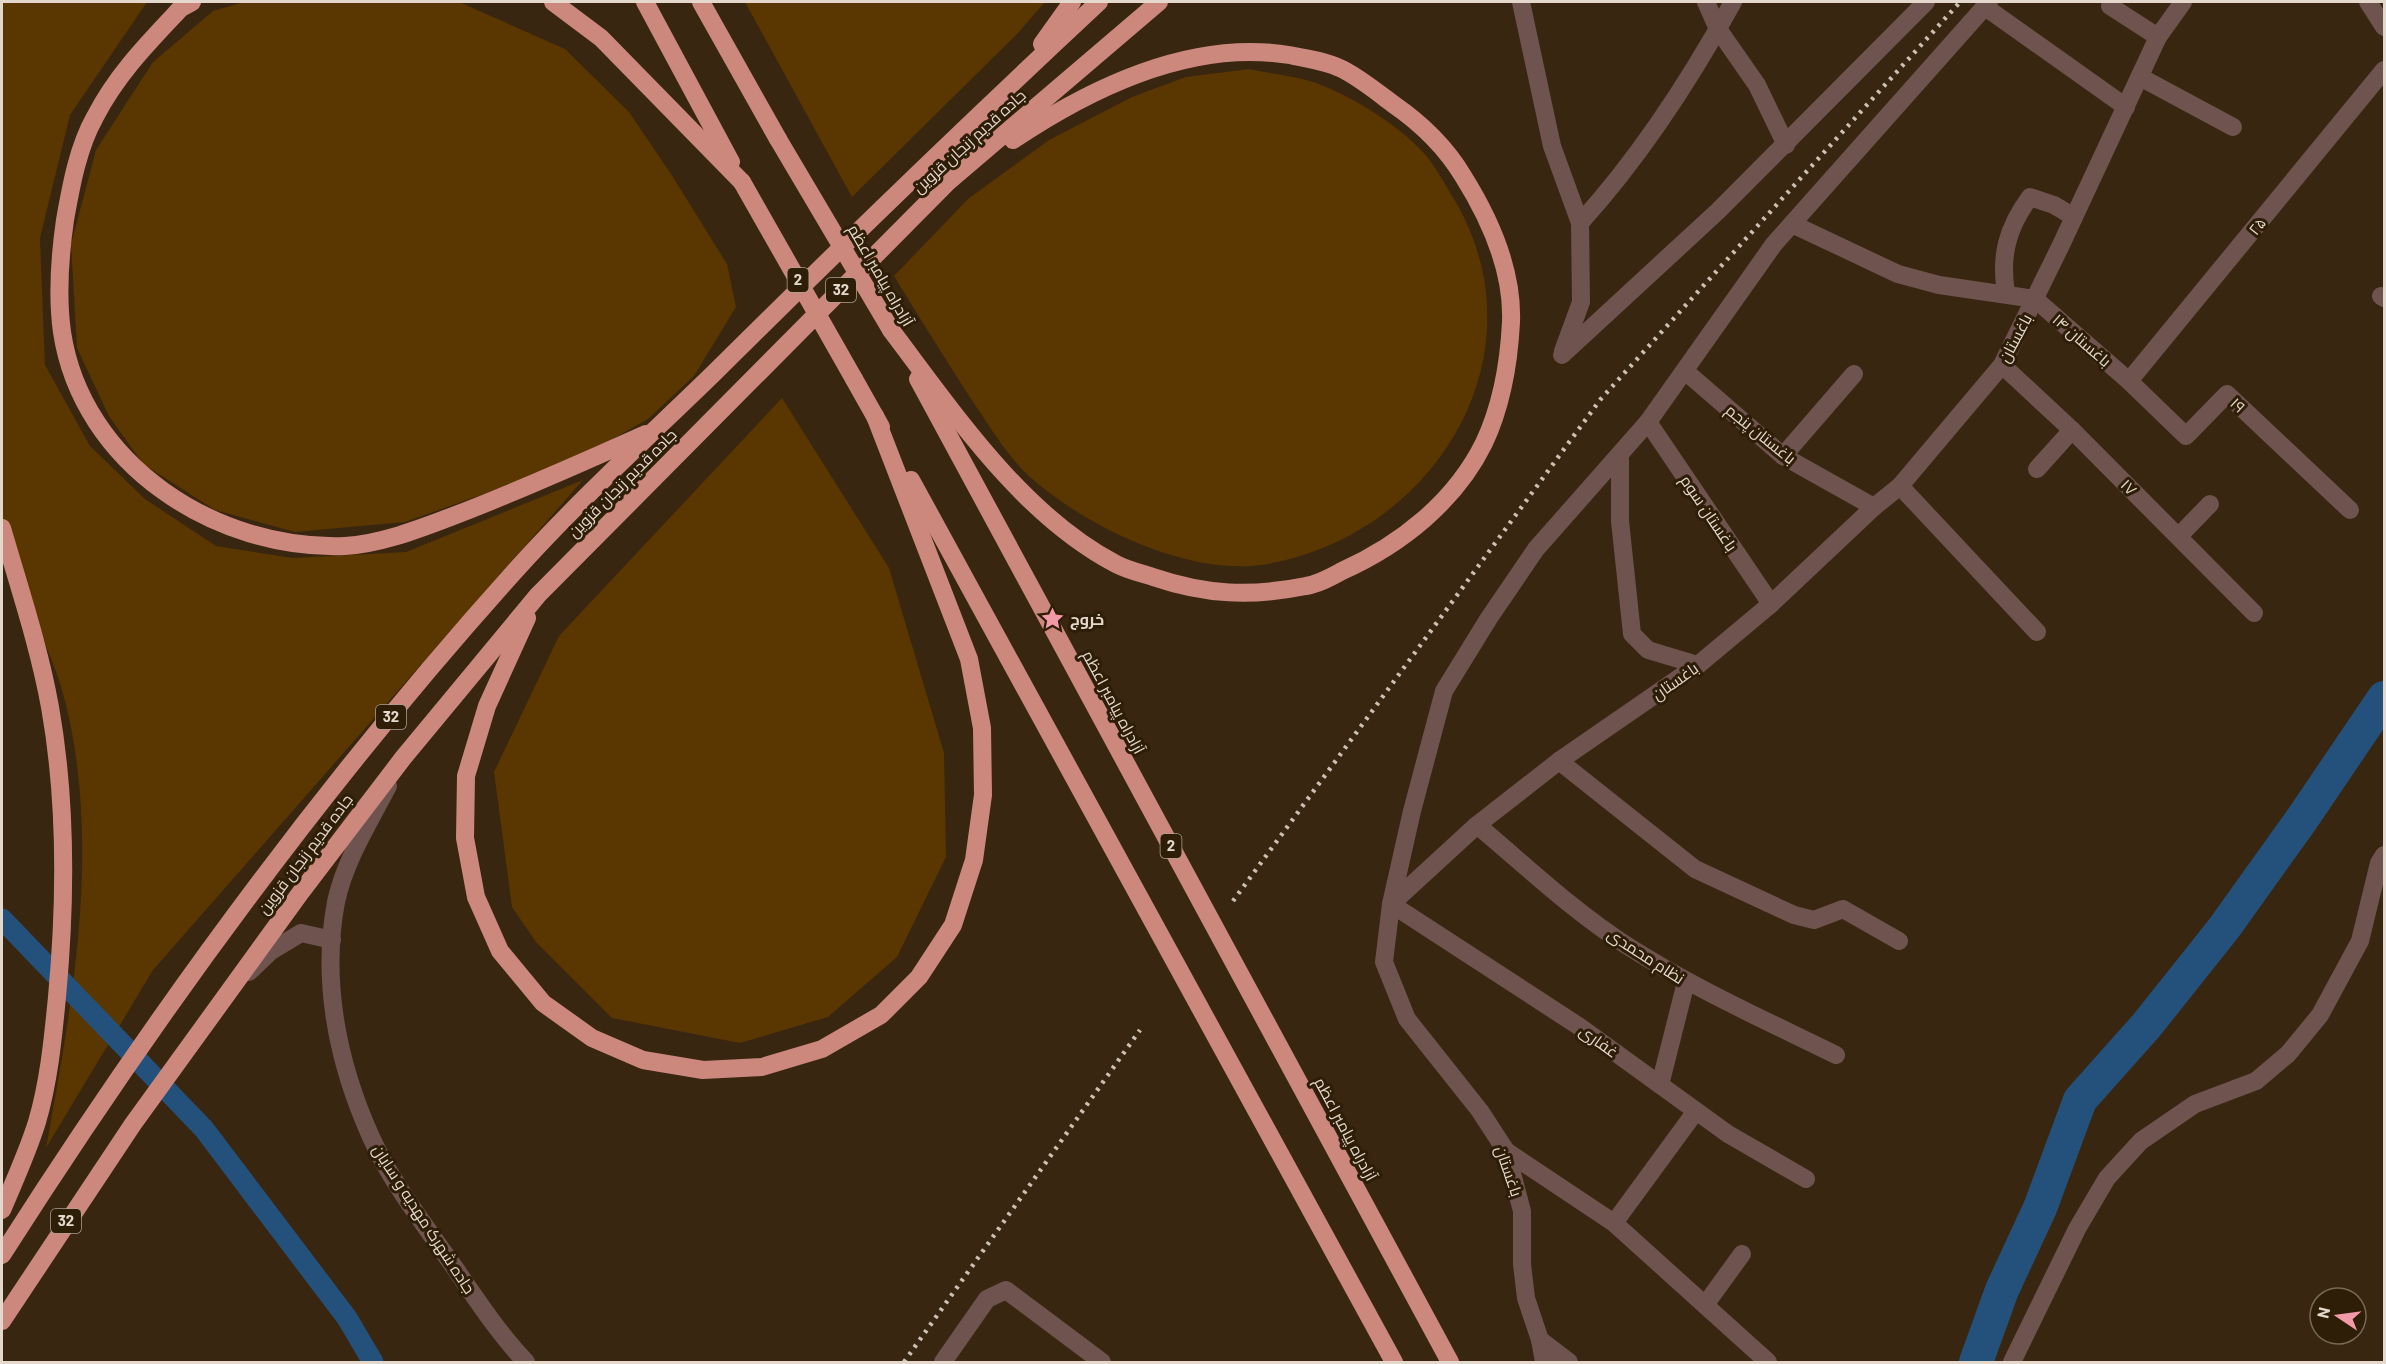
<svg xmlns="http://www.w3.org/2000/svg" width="2386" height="1364" font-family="Barlow,Cairo,sans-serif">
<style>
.green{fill:#5a3600}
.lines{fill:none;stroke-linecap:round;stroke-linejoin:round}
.canal{stroke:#24517b;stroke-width:21}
.river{stroke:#24517b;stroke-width:34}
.minor{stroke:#6f534e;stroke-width:18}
.highway{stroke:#cd887e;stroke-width:18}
.rail{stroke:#cdc1b3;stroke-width:4.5;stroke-dasharray:3 6;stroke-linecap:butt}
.highway-bridge{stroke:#cd887e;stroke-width:18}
.labels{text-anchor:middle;stroke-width:6;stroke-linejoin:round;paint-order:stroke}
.shield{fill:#2e1d07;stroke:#ada090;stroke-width:1.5}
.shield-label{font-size:15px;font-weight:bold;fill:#e3d8cb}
.street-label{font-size:16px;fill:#e3d8cb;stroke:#2e1d07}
.poi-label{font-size:16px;font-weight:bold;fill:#e3d8cb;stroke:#2e1d07;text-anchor:start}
</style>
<rect width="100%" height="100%" fill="#382611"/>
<g class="green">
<path d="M2 2H147L70 115 40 238 45 365 90 446 145 499 216 546 293 558 406 552 583 480 153 970 46 1148C73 1001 102 843 64 697 51 646 20 599 8 548 4 535 3 521 2 507Z"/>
<polygon points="244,2 459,2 565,49 629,112 671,174 727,264 736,307 694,376 648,419 611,440 526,479 405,522 295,532 215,510 143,464 109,416 77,348 71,244 96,150 153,62 213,11"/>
<polygon points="745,2 1045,2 1017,34 852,197"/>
<path d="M1249 69C1271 74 1296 76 1316 83 1354 97 1404 128 1429 159 1436 169 1443 180 1449 191 1549 346 1441 532 1268 564 1191 578 1086 527 1030 477 1008 457 993 431 977 408 948 364 921 320 894 276L968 199 1049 140 1132 97 1186 77Z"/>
<polygon points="782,398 889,568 944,753 946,857 897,957 828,1017 740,1043 612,1018 536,942 512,907 494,772 559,636"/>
</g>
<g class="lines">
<polyline class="canal" points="2,919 204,1129 347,1318 373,1362"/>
<polyline class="river" points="1976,1362 2002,1290 2040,1208 2080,1100 2146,1026 2224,928 2302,819 2384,698"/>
<g class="minor">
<polyline points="1521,2 1552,146 1580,223 1581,302 1563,351"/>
<polyline points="1706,2 1718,29 1757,85 1786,145"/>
<polyline points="2368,2 2384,27"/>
<polyline points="2110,6 2158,37"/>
<polyline points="1985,7 2126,107"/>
<polyline points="2140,77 2233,127"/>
<path d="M1580 223C1640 157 1690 80 1733 2"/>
<polyline points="1792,224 1898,274 1939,285 2035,299 2129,381 2186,436 2227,394 2350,510"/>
<path d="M2006 293C2000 256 2007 228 2030 197L2054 205 2074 217"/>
<polyline points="2381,296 2384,298"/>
<polyline points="1562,355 1718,211 1926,2"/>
<polyline points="2002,365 2072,430 2254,613"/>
<polyline points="1685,371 1783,456 1874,507"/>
<polyline points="2129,381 2384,70"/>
<polyline points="1648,422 1771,604"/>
<polyline points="1783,456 1854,374"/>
<polyline points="1620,457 1620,521 1632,634 1648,650 1698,665"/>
<polyline points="2037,469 2072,430"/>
<polyline points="1900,486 2037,632"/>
<polyline points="2179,536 2210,504"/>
<polyline points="1559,761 1695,869 1794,915 1814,920 1843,909 1899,941"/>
<path d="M388 786C369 823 345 860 336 902 321 982 338 1064 371 1137 391 1182 424 1224 452 1264 475 1297 498 1333 526 1362"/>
<path d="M1477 825C1526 866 1573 911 1626 945 1693 988 1765 1020 1836 1055"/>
<polyline points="249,972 271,951 301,933 332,940"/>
<polyline points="1660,1085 1686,982"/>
<polyline points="1506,1151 1614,1223 1768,1362"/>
<polyline points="1806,1179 1728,1134 1580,1027 1391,904 1412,811 1444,691 1489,618 1536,549 1648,422 1774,244 1989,2"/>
<polyline points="1614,1223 1696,1111"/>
<polyline points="1705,1305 1742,1254"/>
<polyline points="1540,1340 1569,1362"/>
<polyline points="943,1362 987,1299 1006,1290 1102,1362"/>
<polyline points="1544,1362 1540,1340 1526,1298 1522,1264 1522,1211 1506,1151 1480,1111 1407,1019 1384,962 1391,904 1477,825 1559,761 1698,665 1771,604 1874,507 1900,486 2002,365 2061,245 2158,37 2183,2"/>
<polyline points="2012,1362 2077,1229 2107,1178 2141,1141 2195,1104 2256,1081 2288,1054 2320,1015 2360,941 2379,863 2384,855"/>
</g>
<g class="highway">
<path d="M192 2 181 8C149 42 117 74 95 117 78 147 71 186 65 220 60 255 57 296 62 332 82 465 217 551 345 546 380 544 416 530 448 518 515 493 581 463 646 434"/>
<polyline points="553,2 601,38 742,182"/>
<polyline points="645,2 731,162"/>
<polyline points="701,2 778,139"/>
<polyline points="1042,44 1072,2"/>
<path d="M891 330C954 413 1022 515 1116 564 1127 570 1141 573 1153 577 1206 595 1251 597 1306 586 1319 584 1331 577 1342 571 1400 545 1455 502 1484 443 1501 407 1509 362 1511 322 1513 270 1490 219 1463 176 1445 146 1422 124 1393 104 1377 92 1360 78 1342 69 1326 61 1306 58 1289 55 1191 39 1092 87 1013 140"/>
<polyline points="854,379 881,427"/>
<polyline points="918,379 1450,1362"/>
<polyline points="911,480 1394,1362"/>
<path d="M2 528C19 587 39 646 50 707 67 803 66 900 57 997 53 1038 49 1081 37 1122 28 1151 14 1182 2 1210"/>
<polyline points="527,618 487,706 466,776 465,838 476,897 500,951 543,1003 592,1038 643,1060 703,1070 762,1067 822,1049 881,1015 919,977 953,925 974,860 983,795 982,728 969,659 875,416"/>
<path d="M2 1255C155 1015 325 782 515 571 577 502 646 439 712 375 839 249 968 124 1099 2"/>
<polyline points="2,1321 133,1124 301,892 403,758 538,595 948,182 1159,2"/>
</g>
<g class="rail">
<polyline points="1233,901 1600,400 1960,2"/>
<polyline points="904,1362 1140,1030"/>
</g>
<g class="highway-bridge">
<polyline points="778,139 891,330"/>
<polyline points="742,182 854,379"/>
</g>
</g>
<defs>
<symbol id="sight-bare" viewBox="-9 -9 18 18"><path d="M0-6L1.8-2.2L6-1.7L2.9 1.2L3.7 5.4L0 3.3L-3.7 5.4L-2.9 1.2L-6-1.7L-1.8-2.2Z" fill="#f39aa9" stroke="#2e1d07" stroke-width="2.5" paint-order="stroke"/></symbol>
</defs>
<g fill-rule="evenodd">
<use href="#sight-bare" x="1036" y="602" width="33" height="33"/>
</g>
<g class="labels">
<g class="shield">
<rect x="787.5" y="268" width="21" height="24" rx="4.5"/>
<rect x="826" y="278" width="30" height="24" rx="4.5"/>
<rect x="376" y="705" width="30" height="24" rx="4.5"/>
<rect x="1160.5" y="834" width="21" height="24" rx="4.5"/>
<rect x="51" y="1209" width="30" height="24" rx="4.5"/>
</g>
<g class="shield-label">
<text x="798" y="285">2</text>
<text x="841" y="295">32</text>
<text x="391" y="722">32</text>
<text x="1171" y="851">2</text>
<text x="66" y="1226">32</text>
</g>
<g class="street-label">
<text transform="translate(969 141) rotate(-42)" y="6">جاده قدیم زنجان قزوین</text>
<text transform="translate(2257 226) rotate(-51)" y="6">۲۵</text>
<text transform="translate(881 275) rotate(60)" y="6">آزادراه پیامبر اعظم</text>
<text transform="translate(2015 338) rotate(-62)" y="6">باغستان</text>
<text transform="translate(2082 340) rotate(41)" y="6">باغستان ۱۴</text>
<text transform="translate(2238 405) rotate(43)" y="6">۱۹</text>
<text transform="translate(1761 434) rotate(39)" y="6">باغستان پنجم</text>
<text transform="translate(622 483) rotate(-45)" y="6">جاده قدیم زنجان قزوین</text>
<text transform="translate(2129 487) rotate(45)" y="6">۱۷</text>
<text transform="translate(1709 513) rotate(56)" y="6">باغستان سوم</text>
<text transform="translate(1675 681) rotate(-35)" y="6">باغستان</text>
<text transform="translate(1114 702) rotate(62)" y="6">آزادراه پیامبر اعظم</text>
<text transform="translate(305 854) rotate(-53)" y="6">جاده قدیم زنجان قزوین</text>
<text transform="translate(1646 956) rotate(33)" y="6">نظام محمدی</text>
<text transform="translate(1599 1041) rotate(36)" y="6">غفاری</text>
<text transform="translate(1346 1129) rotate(62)" y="6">آزادراه پیامبر اعظم</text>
<text transform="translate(1509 1171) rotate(71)" y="6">باغستان</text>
<text transform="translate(424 1219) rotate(57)" y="6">جاده شهرک مهدیه و سایان</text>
</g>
<g class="poi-label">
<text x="1070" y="625">خروج</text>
</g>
</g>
<rect width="2386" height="1364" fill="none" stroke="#e3d8cb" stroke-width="6"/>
<g transform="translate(2338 1316) rotate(283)"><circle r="28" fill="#2e1d07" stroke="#766855" stroke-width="1.5"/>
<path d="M0-4.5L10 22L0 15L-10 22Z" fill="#f39aa9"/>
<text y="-9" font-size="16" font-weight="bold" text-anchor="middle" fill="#e3d8cb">N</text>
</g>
</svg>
